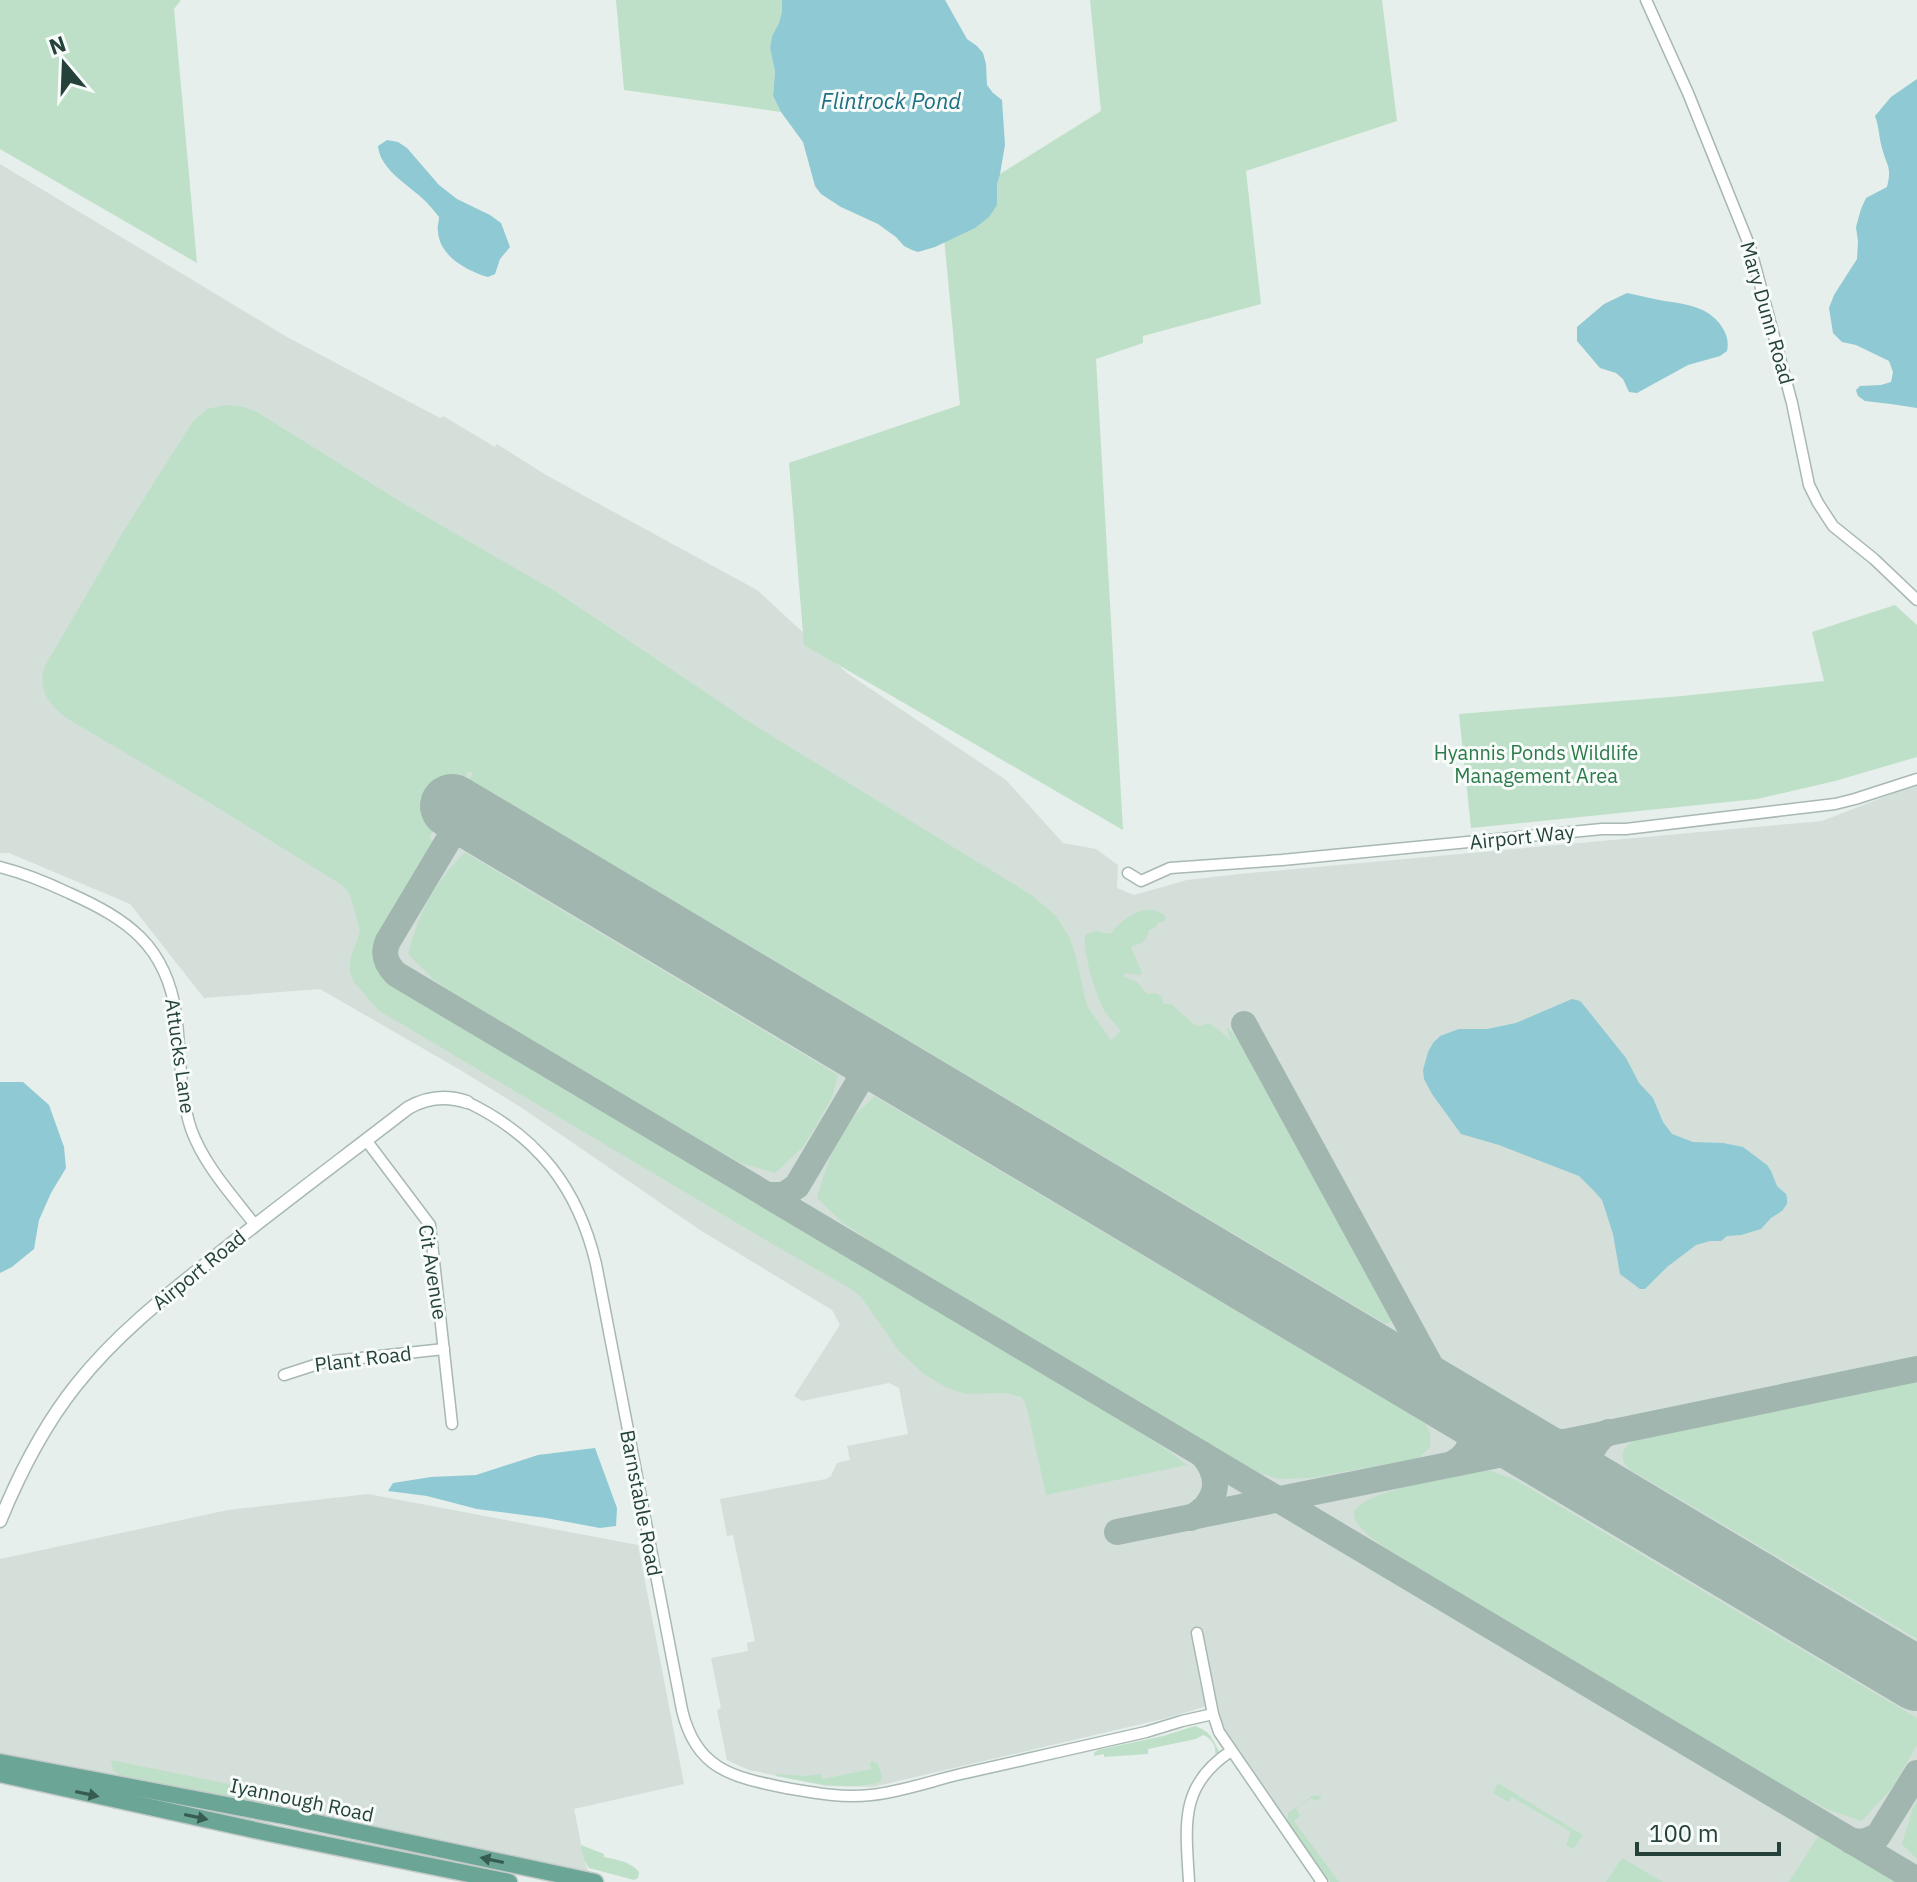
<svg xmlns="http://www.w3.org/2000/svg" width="1917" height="1882" font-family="'IBM Plex Sans',sans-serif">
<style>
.built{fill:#d4dfda}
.green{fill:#bfe0c8}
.water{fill:#8ec9d4}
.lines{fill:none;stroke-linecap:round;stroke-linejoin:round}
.taxiway{stroke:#a2b6b0;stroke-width:26}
.runway{stroke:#a2b6b0;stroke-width:64}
.minor-casing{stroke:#a8b8b2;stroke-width:13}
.tertiary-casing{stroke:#a8b8b2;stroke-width:15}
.primary-casing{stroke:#c2cac8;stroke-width:19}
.minor{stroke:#fff;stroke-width:10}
.tertiary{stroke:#fff;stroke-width:12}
.primary{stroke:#6aa596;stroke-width:16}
.oneway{fill:#365b51}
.labels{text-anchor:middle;stroke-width:6;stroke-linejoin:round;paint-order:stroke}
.street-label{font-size:20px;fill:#24423a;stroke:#f7fbf9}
.park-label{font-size:20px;fill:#2d7a4b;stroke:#f7fbf9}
.water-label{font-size:22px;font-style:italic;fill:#1c6f80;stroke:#f7fbf9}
</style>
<rect width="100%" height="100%" fill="#e6efeb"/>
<g class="built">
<polygon points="0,164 287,337 440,418 443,416 495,447 497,444 546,475 757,590 847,673 1006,780 1063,843 1096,849 1118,865 1117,888 1134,895 1187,880 1239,874 1822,821 1917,784 1917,1882 1330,1882 1225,1733 1217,1703 1167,1718 873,1787 826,1786 749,1770 727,1760 717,1710 721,1708 711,1658 748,1651 747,1643 755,1641 733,1535 727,1536 720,1499 826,1479 831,1476 837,1463 850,1460 847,1446 908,1434 899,1388 889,1383 802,1401 794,1396 840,1325 832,1310 700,1230 522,1108 462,1071 320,989 204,998 130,904 9,853 0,853"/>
<polygon points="368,1494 638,1545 684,1784 574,1809 585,1863 590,1875 0,1753 0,1559 228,1510"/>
</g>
<g class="green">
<polygon points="0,0 181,0 174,9 197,263 0,149"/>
<polygon points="616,0 782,0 782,11 779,23 772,36 770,48 775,72 773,96 781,112 624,90"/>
<polygon points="1090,0 1382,0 1397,121 1246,171 1261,304 1143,336 1143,343 1096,359 1123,830 804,645 789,463 960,405 941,207 1000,174 1101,111"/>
<path d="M225 405 244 407 257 412 406 505 558 593 754 725 1033 896 1056 916 1069 936 1075 953 1087 1006 1111 1040 1121 1031C1117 1026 1112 1021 1108 1016 1096 1000 1083 954 1085 935L1096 931 1111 934C1122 917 1149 900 1166 917L1163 922H1158L1155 928 1149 930C1147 940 1143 944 1132 946L1131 948 1142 972 1140 975 1125 973 1123 976 1137 982 1147 994 1155 993 1161 996 1164 1004H1171L1195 1025 1200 1026 1208 1023 1218 1029 1231 1041 1226 1027 1232 1032 1246 1052 1381 1297 1392 1318 1391 1322 1386 1324 1372 1316 469 779 473 773 469 771 460 785 463 788 441 824 438 823 429 838 434 841 377 937 374 957 382 977 922 1302 1109 1412 1169 1451 1187 1465 1046 1495 1029 1417 1025 1403 1021 1397 1006 1393 965 1394 946 1387 935 1381 924 1374 899 1351 861 1297 848 1287 781 1249 378 1010 354 982 350 972V960L360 931 350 895 342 885 210 803 68 719C50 706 36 689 45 666L123 532 193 421 207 409Z"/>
<polygon points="1895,605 1917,625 1917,757 1835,781 1757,799 1471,828 1459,714 1682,696 1824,681 1812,632"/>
<path d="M464 853H466L838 1075 832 1097 812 1133 801 1149 775 1173 741 1163 677 1128 593 1079 481 1011 434 980 408 954C419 912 433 885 464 853Z"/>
<path d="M874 1096 1425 1423 1430 1433V1447L1419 1458 1311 1478 1279 1479 1257 1472 1202 1442 914 1270 843 1223 817 1198C825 1168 835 1139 855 1115 861 1108 869 1103 874 1096Z"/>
<path d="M1917 1381V1639L1629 1469C1613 1451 1630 1441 1646 1436Z"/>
<path d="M1488 1470 1516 1480 1917 1718V1745L1892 1788 1862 1821 1829 1810 1757 1772 1409 1564C1397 1555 1353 1530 1354 1514 1355 1492 1468 1471 1488 1470Z"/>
<path d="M1195 1726C1211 1732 1211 1737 1219 1751L1218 1754 1215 1753C1217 1746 1210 1737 1203 1735L1196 1739 1148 1749V1754L1104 1757V1754L1094 1756V1753L1098 1750 1163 1736Z"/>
<polygon points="111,1760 283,1795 277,1801 282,1806 278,1808 122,1777 113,1770"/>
<path d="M872 1761 878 1764 882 1777 880 1782C846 1792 810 1782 776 1776L777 1774 805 1776 821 1774 823 1779 871 1769 870 1763Z"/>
<polygon points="1498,1783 1583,1835 1573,1849 1566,1845 1571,1832 1512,1797 1508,1802 1493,1793"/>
<polygon points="1317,1795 1322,1797 1317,1801 1311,1798 1296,1808 1300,1816 1294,1821 1339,1882 1330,1882 1287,1821 1288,1813 1312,1796"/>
<polygon points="1917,1801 1917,1859 1902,1844 1912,1810"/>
<polygon points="1819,1835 1820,1836 1897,1882 1789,1882"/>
<path d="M581 1845 604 1854V1857C617 1860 630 1861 639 1872L638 1878 634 1880 589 1868 584 1860Z"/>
<polygon points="1622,1858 1663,1882 1606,1882"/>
</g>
<g class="water">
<polygon points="782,0 945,0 967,39 977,46 983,53 986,64 987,85 993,93 1002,100 1005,145 1000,174 997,184 997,205 989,217 975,228 935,247 918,252 912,250 904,246 896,237 878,224 841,207 821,194 815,186 803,142 781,112 773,96 775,72 770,48 772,36 779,23 782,11"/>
<path d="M1917 79V408L1891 404 1865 401 1858 396 1856 390 1860 386 1881 385 1891 382 1893 372 1889 361 1856 345 1842 342 1833 333 1829 308 1834 295 1857 259 1858 242 1856 227 1861 209 1866 198 1887 187C1892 166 1887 167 1882 148 1879 137 1879 127 1875 116L1891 97Z"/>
<path d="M387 140 398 142 407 148 439 185 457 199 490 215 501 223 510 247 500 259 495 274 488 277C467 271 439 256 438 231 437 226 439 222 439 217 434 211 429 204 422 198 407 184 380 169 378 146Z"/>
<path d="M1627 293C1638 295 1648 298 1659 300 1682 304 1708 305 1722 327 1727 335 1729 342 1727 351L1720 356 1688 365 1637 393 1629 392 1623 379 1616 373 1600 368 1577 341V327L1604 304Z"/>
<polygon points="1572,999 1580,1001 1586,1008 1626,1058 1639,1083 1653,1098 1663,1122 1672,1134 1693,1142 1723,1143 1743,1147 1767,1165 1771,1171 1777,1186 1786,1194 1787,1198 1787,1204 1782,1211 1771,1218 1761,1229 1741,1235 1727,1236 1721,1241 1710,1241 1696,1245 1667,1267 1645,1289 1640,1289 1620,1274 1613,1234 1602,1200 1594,1191 1579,1176 1499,1145 1461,1134 1432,1094 1424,1079 1423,1070 1428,1052 1433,1043 1440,1036 1459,1029 1487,1029 1516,1023"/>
<polygon points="0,1082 23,1082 49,1105 64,1147 66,1168 51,1193 39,1220 34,1249 12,1267 0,1273"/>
<polygon points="595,1448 617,1508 616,1526 600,1528 546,1518 477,1509 427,1496 388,1491 393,1483 431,1477 476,1475 538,1455"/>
</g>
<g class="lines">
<g class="taxiway">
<path d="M464 814 388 941C382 954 386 964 396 974L1917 1880"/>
<polyline points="1244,1024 1450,1401"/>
<path d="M861 1078C873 1067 883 1068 898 1071"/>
<polyline points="767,1195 784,1195 797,1186 861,1078 862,1063 851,1043"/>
<polyline points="1509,1435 1536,1441 1565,1442 1917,1369"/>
<path d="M1452 1464C1481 1449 1472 1425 1457 1404"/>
<path d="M1600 1490C1587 1466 1584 1450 1608 1432"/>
<path d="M1191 1518C1218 1503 1223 1478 1202 1454"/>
<polyline points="1117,1532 1498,1455 1524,1455 1555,1463"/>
<polyline points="1851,1841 1864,1842 1878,1836 1917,1773"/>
</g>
<polyline class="runway" points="452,806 1917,1679"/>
<defs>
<g id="minor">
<polyline points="1646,0 1688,93 1750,247 1792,403 1809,485 1818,503 1833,526 1874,559 1917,600"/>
<path d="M0 867C24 873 46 882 69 893 127 919 166 945 176 1014 181 1052 179 1092 191 1129 204 1165 232 1195 255 1225"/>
<polyline points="1128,873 1141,881 1170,868 1282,860 1602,829 1626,829 1835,804 1855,799 1917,779"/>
<path d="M467 1102C538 1136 578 1188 596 1264L682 1710C696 1770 733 1777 786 1788 815 1793 842 1798 871 1795 901 1792 931 1781 961 1774 1023 1760 1084 1746 1146 1732L1182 1721 1213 1714"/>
<polyline points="366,1140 430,1225 452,1424"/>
<polyline points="284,1375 324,1362 444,1349"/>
<polyline points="1197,1633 1213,1714 1219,1732 1322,1882"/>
<path d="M1189 1882C1186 1826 1178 1786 1231 1751"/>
</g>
<path id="tertiary" d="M0 1521C20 1472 44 1425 77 1384 116 1335 163 1298 211 1260 276 1208 342 1159 408 1108 427 1097 446 1095 467 1102"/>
<g id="primary">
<polyline points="0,1762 284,1816 595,1882"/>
<polyline points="0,1774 273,1834 509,1882"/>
</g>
</defs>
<use href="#minor" class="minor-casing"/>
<use href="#tertiary" class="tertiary-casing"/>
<use href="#primary" class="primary-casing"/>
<use href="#minor" class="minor"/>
<use href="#tertiary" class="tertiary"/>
<use href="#primary" class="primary"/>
</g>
<defs><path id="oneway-solid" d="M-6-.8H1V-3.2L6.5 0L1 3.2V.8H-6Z" transform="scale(2)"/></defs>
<g class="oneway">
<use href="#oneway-solid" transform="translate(87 1794) rotate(12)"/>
<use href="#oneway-solid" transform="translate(196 1817) rotate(12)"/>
<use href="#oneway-solid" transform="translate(492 1860) rotate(-168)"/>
</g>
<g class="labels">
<g class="street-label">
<text transform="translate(1767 313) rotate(74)" y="7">Mary Dunn Road</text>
<text transform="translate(1522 837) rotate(-6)" y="7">Airport Way</text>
<text transform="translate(180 1056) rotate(82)" y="7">Attucks Lane</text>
<text transform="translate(199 1270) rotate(-39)" y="7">Airport Road</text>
<text transform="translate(433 1272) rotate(81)" y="7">Cit Avenue</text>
<text transform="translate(363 1359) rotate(-7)" y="7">Plant Road</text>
<text transform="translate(641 1503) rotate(79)" y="7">Barnstable Road</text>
<text transform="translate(302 1800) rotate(12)" y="7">Iyannough Road</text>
</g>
<g class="park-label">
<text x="1536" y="760">Hyannis Ponds Wildlife<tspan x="1536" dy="23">Management Area</tspan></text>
</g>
<g class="water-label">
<text x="891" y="109">Flintrock Pond</text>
</g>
</g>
<g transform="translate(64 64) rotate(341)" stroke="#f7fbf9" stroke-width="6" paint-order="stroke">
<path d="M0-6L14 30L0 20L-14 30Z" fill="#24423a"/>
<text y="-12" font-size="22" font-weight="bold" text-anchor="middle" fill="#24423a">N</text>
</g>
<path d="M1637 1842v12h142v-12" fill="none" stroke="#24423a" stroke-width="4"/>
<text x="1649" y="1842" font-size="24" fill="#24423a" stroke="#f7fbf9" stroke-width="6" paint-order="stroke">100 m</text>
</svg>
